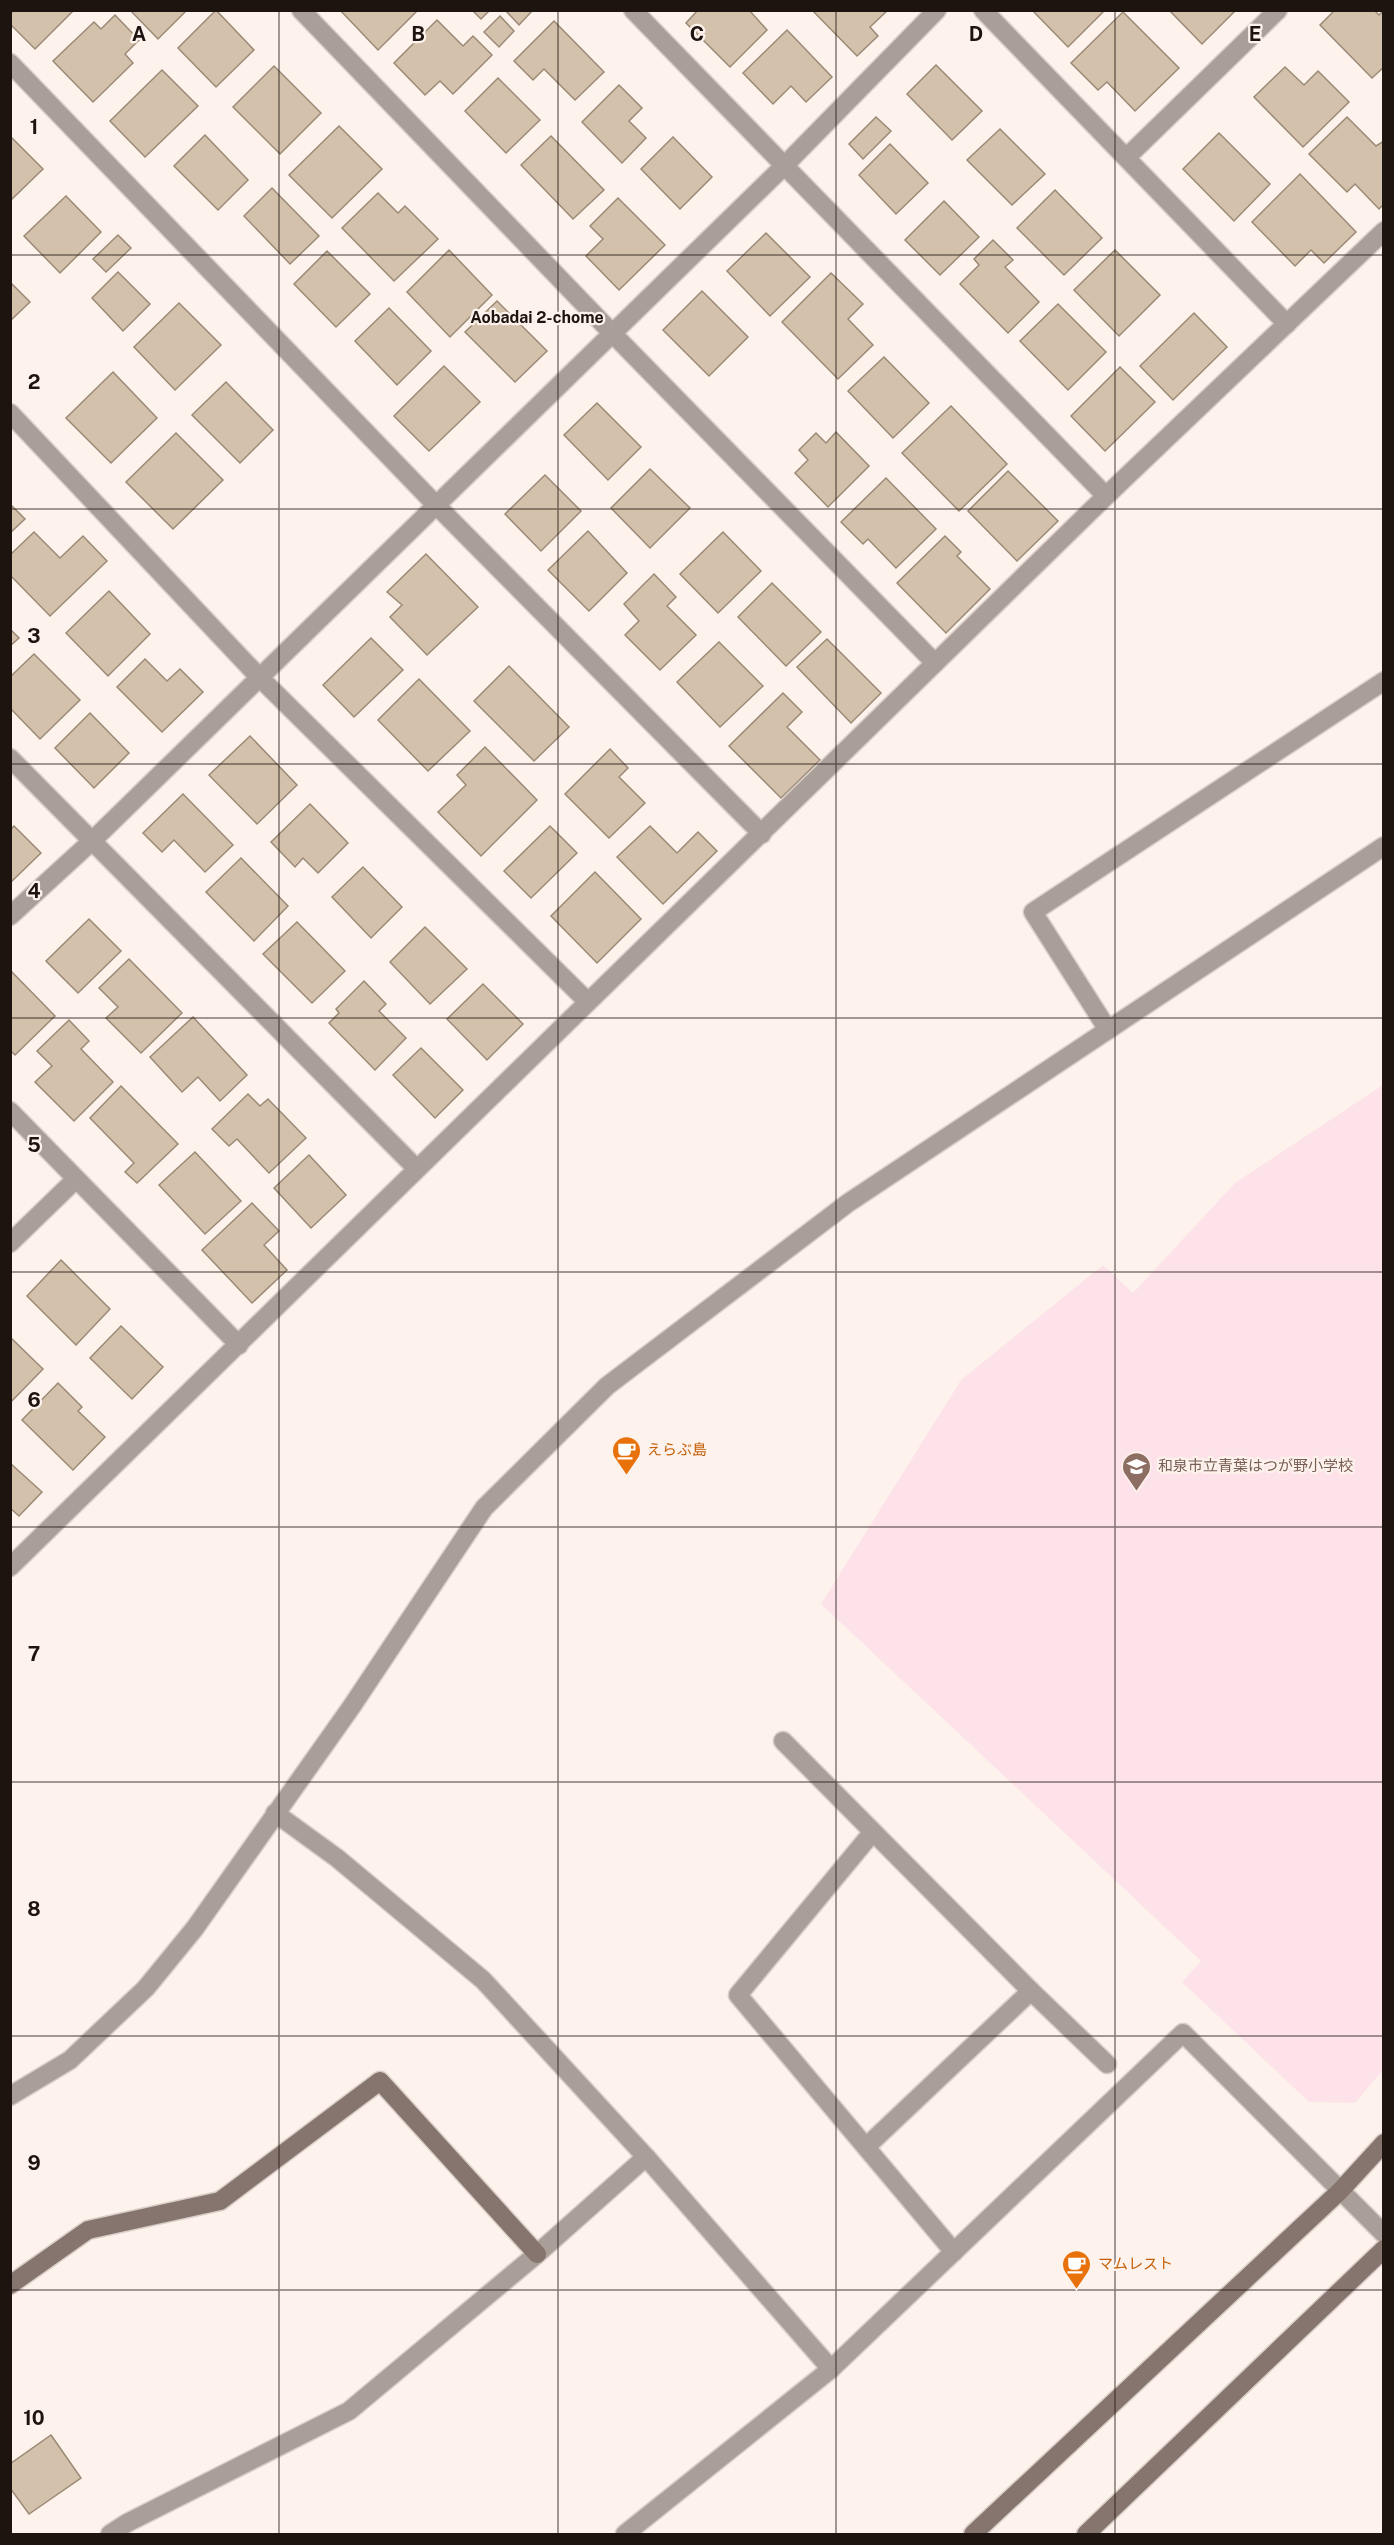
<svg xmlns="http://www.w3.org/2000/svg" width="1394" height="2545" font-family="'Public Sans','Noto Sans JP',sans-serif">
<style>
.education{fill:#fde3e9}
.building{fill:#d3c1ac;stroke:#9b8a76;stroke-width:1.5}
.lines{fill:none;stroke-linecap:round;stroke-linejoin:round}
.street-casing{stroke:#d9cec9;stroke-width:21}
.secondary-casing{stroke:#d9cec9;stroke-width:21}
.street{stroke:#aa9e99;stroke-width:18}
.secondary{stroke:#86756e;stroke-width:18}
.grid{fill:none;stroke:#1d140f;stroke-width:1.5;stroke-opacity:0.55}
.labels{text-anchor:middle;stroke-width:4.5;stroke-linejoin:round;paint-order:stroke}
.food-label{font-size:15px;fill:#c56008;stroke:#fdf2ec;text-anchor:start}
.education-label{font-size:15px;fill:#785e54;stroke:#fdf2ec;text-anchor:start}
.neighbourhood-label{font-size:16px;font-weight:bold;fill:#1d140f;stroke:#fdf2ec}
.grid-label{font-size:20px;text-anchor:middle;font-weight:bold;fill:#1d140f;stroke:#fdf2ec;stroke-width:4.5;stroke-linejoin:round;paint-order:stroke}
</style>
<rect width="100%" height="100%" fill="#fdf2ec"/>
<polygon class="education" points="1383,1085 1383,2070 1355,2103 1309,2102 1182,1982 1201,1961 821,1604 961,1380 1103,1265 1133,1293 1235,1183"/>
<g class="building">
<polygon points="14,10 74,10 35,49 10,24 10,14"/>
<polygon points="130,10 187,10 158,39"/>
<polygon points="216,10 254,50 216,87 178,48"/>
<polygon points="340,10 414,10 416,12 378,50"/>
<polygon points="472,10 490,10 481,19"/>
<polygon points="505,10 533,10 519,25"/>
<polygon points="698,10 749,10 767,30 730,67 686,23"/>
<polygon points="812,10 888,10 870,27 878,36 857,56"/>
<polygon points="1032,10 1105,10 1068,47"/>
<polygon points="1169,10 1236,10 1202,44"/>
<polygon points="1335,10 1374,10 1379,15 1384,10 1384,67 1372,78 1320,25"/>
<polygon points="1123,12 1179,68 1135,111 1107,82 1098,90 1071,63"/>
<polygon points="115,15 139,40 125,54 133,63 93,102 53,61 94,22 101,29"/>
<polygon points="500,16 514,31 499,47 484,32"/>
<polygon points="437,20 463,46 473,36 492,55 453,94 440,81 425,95 394,63"/>
<polygon points="554,21 604,72 575,100 544,69 533,80 514,61"/>
<polygon points="787,30 832,77 806,102 791,86 773,104 743,73"/>
<polygon points="936,65 982,111 952,140 907,94"/>
<polygon points="274,66 321,113 280,154 233,107"/>
<polygon points="1285,67 1304,85 1318,71 1349,102 1303,147 1254,97"/>
<polygon points="162,70 198,106 145,157 110,121"/>
<polygon points="498,78 540,120 506,153 465,111"/>
<polygon points="619,85 642,108 629,121 646,138 622,163 582,122"/>
<polygon points="876,117 891,131 863,159 849,144"/>
<polygon points="1347,117 1376,146 1384,141 1384,204 1379,209 1355,184 1347,192 1309,154"/>
<polygon points="339,126 382,169 332,218 289,175"/>
<polygon points="1000,129 1045,174 1012,205 967,160"/>
<polygon points="1219,133 1270,184 1234,221 1183,169"/>
<polygon points="205,135 248,180 218,210 174,166"/>
<polygon points="10,136 43,169 10,201"/>
<polygon points="551,136 604,190 573,219 521,165"/>
<polygon points="673,137 712,177 680,209 641,169"/>
<polygon points="890,144 928,183 896,214 859,175"/>
<polygon points="1300,174 1356,232 1324,263 1311,250 1295,266 1252,222"/>
<polygon points="272,188 319,236 290,264 244,216"/>
<polygon points="1055,190 1102,238 1064,275 1017,228"/>
<polygon points="378,193 398,213 405,206 438,239 394,281 342,228"/>
<polygon points="66,196 101,232 60,273 24,236"/>
<polygon points="618,198 665,245 619,290 586,256 603,239 590,226"/>
<polygon points="944,201 979,237 940,275 905,240"/>
<polygon points="766,233 810,277 770,316 727,271"/>
<polygon points="118,235 131,248 106,272 93,259"/>
<polygon points="993,240 1013,260 1005,267 1039,302 1008,333 960,284 979,265 974,259"/>
<polygon points="449,250 492,295 450,337 407,292"/>
<polygon points="1115,250 1160,295 1119,336 1074,290"/>
<polygon points="327,251 370,294 336,327 294,284"/>
<polygon points="118,272 150,304 123,331 92,298"/>
<polygon points="831,273 863,304 848,319 873,345 838,379 782,322"/>
<polygon points="10,282 30,302 10,321"/>
<polygon points="702,291 748,337 709,376 663,330"/>
<polygon points="497,301 547,351 515,382 465,332"/>
<polygon points="179,303 221,345 175,390 134,347"/>
<polygon points="1058,304 1106,352 1068,390 1020,341"/>
<polygon points="389,308 431,351 397,385 355,341"/>
<polygon points="1194,313 1227,347 1173,400 1140,366"/>
<polygon points="884,357 929,403 893,438 848,391"/>
<polygon points="444,366 480,402 429,451 394,416"/>
<polygon points="1120,367 1155,402 1105,451 1071,416"/>
<polygon points="113,372 157,418 111,463 66,418"/>
<polygon points="226,382 273,430 240,463 192,415"/>
<polygon points="597,403 641,447 608,480 564,435"/>
<polygon points="951,406 1007,464 959,511 902,453"/>
<polygon points="836,432 869,466 828,507 795,473 808,460 799,450 816,433 826,443"/>
<polygon points="176,433 223,480 173,529 126,482"/>
<polygon points="650,469 690,508 650,548 611,508"/>
<polygon points="1008,471 1058,521 1017,561 968,511"/>
<polygon points="545,475 581,511 541,551 505,514"/>
<polygon points="886,478 936,529 896,568 868,539 863,544 841,522"/>
<polygon points="10,504 25,519 10,533"/>
<polygon points="588,531 627,573 589,611 548,570"/>
<polygon points="34,532 60,558 83,536 107,561 50,616 10,575 10,555"/>
<polygon points="723,532 761,571 718,613 680,574"/>
<polygon points="945,536 961,552 957,556 990,589 946,633 897,583"/>
<polygon points="426,554 478,607 427,655 390,617 402,605 387,592"/>
<polygon points="654,574 676,597 667,606 696,635 660,670 625,635 639,621 624,604"/>
<polygon points="772,583 821,632 786,666 738,617"/>
<polygon points="109,591 150,634 108,676 66,633"/>
<polygon points="10,629 19,638 10,646"/>
<polygon points="371,638 403,670 354,717 323,685"/>
<polygon points="827,639 881,693 851,723 797,667"/>
<polygon points="719,642 763,686 720,727 677,682"/>
<polygon points="34,654 80,700 40,739 10,708 10,677"/>
<polygon points="145,659 167,681 180,669 203,692 162,732 117,687"/>
<polygon points="509,666 569,727 534,761 474,701"/>
<polygon points="419,679 470,731 428,771 378,720"/>
<polygon points="783,693 802,712 787,727 820,760 781,798 729,746"/>
<polygon points="90,713 129,753 94,788 55,748"/>
<polygon points="250,736 297,785 257,824 209,775"/>
<polygon points="485,747 537,800 481,856 438,812 466,785 457,775"/>
<polygon points="610,749 628,768 619,777 645,803 609,838 565,794"/>
<polygon points="183,794 233,845 205,872 174,840 162,852 143,833"/>
<polygon points="310,804 348,843 318,873 303,858 295,867 271,842"/>
<polygon points="14,826 41,853 10,883 10,830"/>
<polygon points="550,826 577,853 531,898 504,871"/>
<polygon points="650,826 677,853 698,832 717,851 663,904 617,857"/>
<polygon points="241,858 288,906 254,941 206,892"/>
<polygon points="363,867 402,907 371,938 332,897"/>
<polygon points="595,872 641,919 597,963 551,916"/>
<polygon points="89,919 121,951 78,993 46,961"/>
<polygon points="297,922 345,971 312,1003 263,954"/>
<polygon points="425,927 467,969 430,1004 390,962"/>
<polygon points="129,959 182,1013 141,1053 106,1018 118,1007 99,988"/>
<polygon points="10,970 55,1016 15,1055 10,1050"/>
<polygon points="364,981 386,1004 379,1011 406,1038 375,1070 329,1023 339,1013 336,1009"/>
<polygon points="483,984 523,1024 487,1060 447,1019"/>
<polygon points="193,1017 247,1075 220,1101 198,1077 182,1092 150,1057"/>
<polygon points="69,1020 89,1041 81,1049 113,1082 74,1121 35,1082 52,1066 37,1051"/>
<polygon points="421,1048 463,1090 435,1118 393,1075"/>
<polygon points="121,1086 178,1144 137,1183 125,1172 134,1163 90,1118"/>
<polygon points="248,1094 260,1106 268,1099 306,1138 269,1173 237,1139 229,1146 212,1129"/>
<polygon points="195,1152 241,1201 205,1234 159,1185"/>
<polygon points="309,1155 346,1195 311,1228 274,1188"/>
<polygon points="252,1203 279,1231 264,1245 287,1270 252,1303 202,1250"/>
<polygon points="61,1260 110,1309 76,1345 27,1296"/>
<polygon points="121,1326 163,1367 132,1399 90,1358"/>
<polygon points="10,1337 43,1369 10,1403"/>
<polygon points="58,1383 82,1407 78,1411 105,1437 73,1470 22,1420"/>
<polygon points="10,1463 42,1492 19,1516 10,1508"/>
<polygon points="51,2435 81,2478 29,2514 10,2488 10,2464"/>
</g>
<g class="lines">
<defs>
<g id="street">
<polyline points="301,10 613,334 935,663"/>
<polyline points="633,10 1106,496"/>
<polyline points="983,10 1287,324"/>
<polyline points="10,63 436,505 762,834"/>
<polyline points="1127,157 1278,10"/>
<polyline points="10,413 260,678 587,1001"/>
<polyline points="10,758 416,1168"/>
<polyline points="10,916 92,841 784,166 937,10"/>
<polyline points="1108,1030 1033,912 1384,681"/>
<polyline points="10,1111 239,1345"/>
<polyline points="10,1243 76,1179"/>
<polyline points="10,1567 1106,496 1384,231"/>
<polyline points="783,1741 1031,1991 866,2147"/>
<polyline points="275,1813 337,1858 483,1980 646,2157 831,2369"/>
<polyline points="872,1833 738,1995 954,2252"/>
<polyline points="1031,1991 1107,2064"/>
<polyline points="10,2096 70,2060 146,1988 195,1928 352,1706 484,1508 607,1386 848,1203 1384,846"/>
<polyline points="110,2534 127,2523 349,2411 537,2254 646,2157"/>
<polyline points="625,2534 831,2369 1183,2033 1384,2234"/>
</g>
<g id="secondary">
<polyline points="10,2285 88,2230 220,2201 380,2081 537,2254"/>
<polyline points="973,2534 1340,2191 1384,2143"/>
<polyline points="1086,2534 1384,2249"/>
</g>
</defs>
<use href="#street" class="street-casing"/>
<use href="#secondary" class="secondary-casing"/>
<use href="#street" class="street"/>
<use href="#secondary" class="secondary"/>
</g>
<path class="grid" d="M279 10V2534M558 10V2534M836 10V2534M1115 10V2534M10 255H1384M10 509H1384M10 764H1384M10 1018H1384M10 1272H1384M10 1527H1384M10 1782H1384M10 2036H1384M10 2290H1384"/>
<defs>
<symbol id="cafe-pin" viewBox="-11 -11 22 30"><path d="M0 17L-7.5 6A9.5 9.5 0 1 1 7.5 6Z" fill="#e8710a" stroke="#fdf2ec"/><path d="M-5.5-4.5H6V0H3Q3 3.5 0 3.5H-2.5Q-5.5 3.5-5.5 0ZM3-3.2v2h1.7v-2ZM-6 4.5H4V6H-6Z" fill="#fff"/></symbol>
<symbol id="school-pin" viewBox="-11 -11 22 30"><path d="M0 17L-7.5 6A9.5 9.5 0 1 1 7.5 6Z" fill="#8d6e63" stroke="#fdf2ec"/><path d="M0-5L7-2L0 1L-7-2ZM-4 1L0 2.5L4 1V4Q0 6-4 4Z" fill="#fff"/></symbol>
</defs>
<g fill-rule="evenodd">
<use href="#cafe-pin" x="610" y="1434" width="33" height="45"/>
<use href="#school-pin" x="1120" y="1450" width="33" height="45"/>
<use href="#cafe-pin" x="1060" y="2248" width="33" height="45"/>
</g>
<g class="labels">
<g class="food-label">
<text x="647" y="1455">えらぶ島</text>
<text x="1098" y="2269">マムレスト</text>
</g>
<g class="education-label">
<text x="1158" y="1471">和泉市立青葉はつが野小学校</text>
</g>
<g class="neighbourhood-label">
<text x="537" y="323">Aobadai 2-chome</text>
</g>
</g>
<g class="grid-label">
<text x="139" y="41">A</text>
<text x="418" y="41">B</text>
<text x="697" y="41">C</text>
<text x="976" y="41">D</text>
<text x="1255" y="41">E</text>
<text x="34" y="134">1</text>
<text x="34" y="389">2</text>
<text x="34" y="643">3</text>
<text x="34" y="898">4</text>
<text x="34" y="1152">5</text>
<text x="34" y="1407">6</text>
<text x="34" y="1661">7</text>
<text x="34" y="1916">8</text>
<text x="34" y="2170">9</text>
<text x="34" y="2425">10</text>
</g>
<rect width="1394" height="2545" fill="none" stroke="#1d140f" stroke-width="24"/>
</svg>
